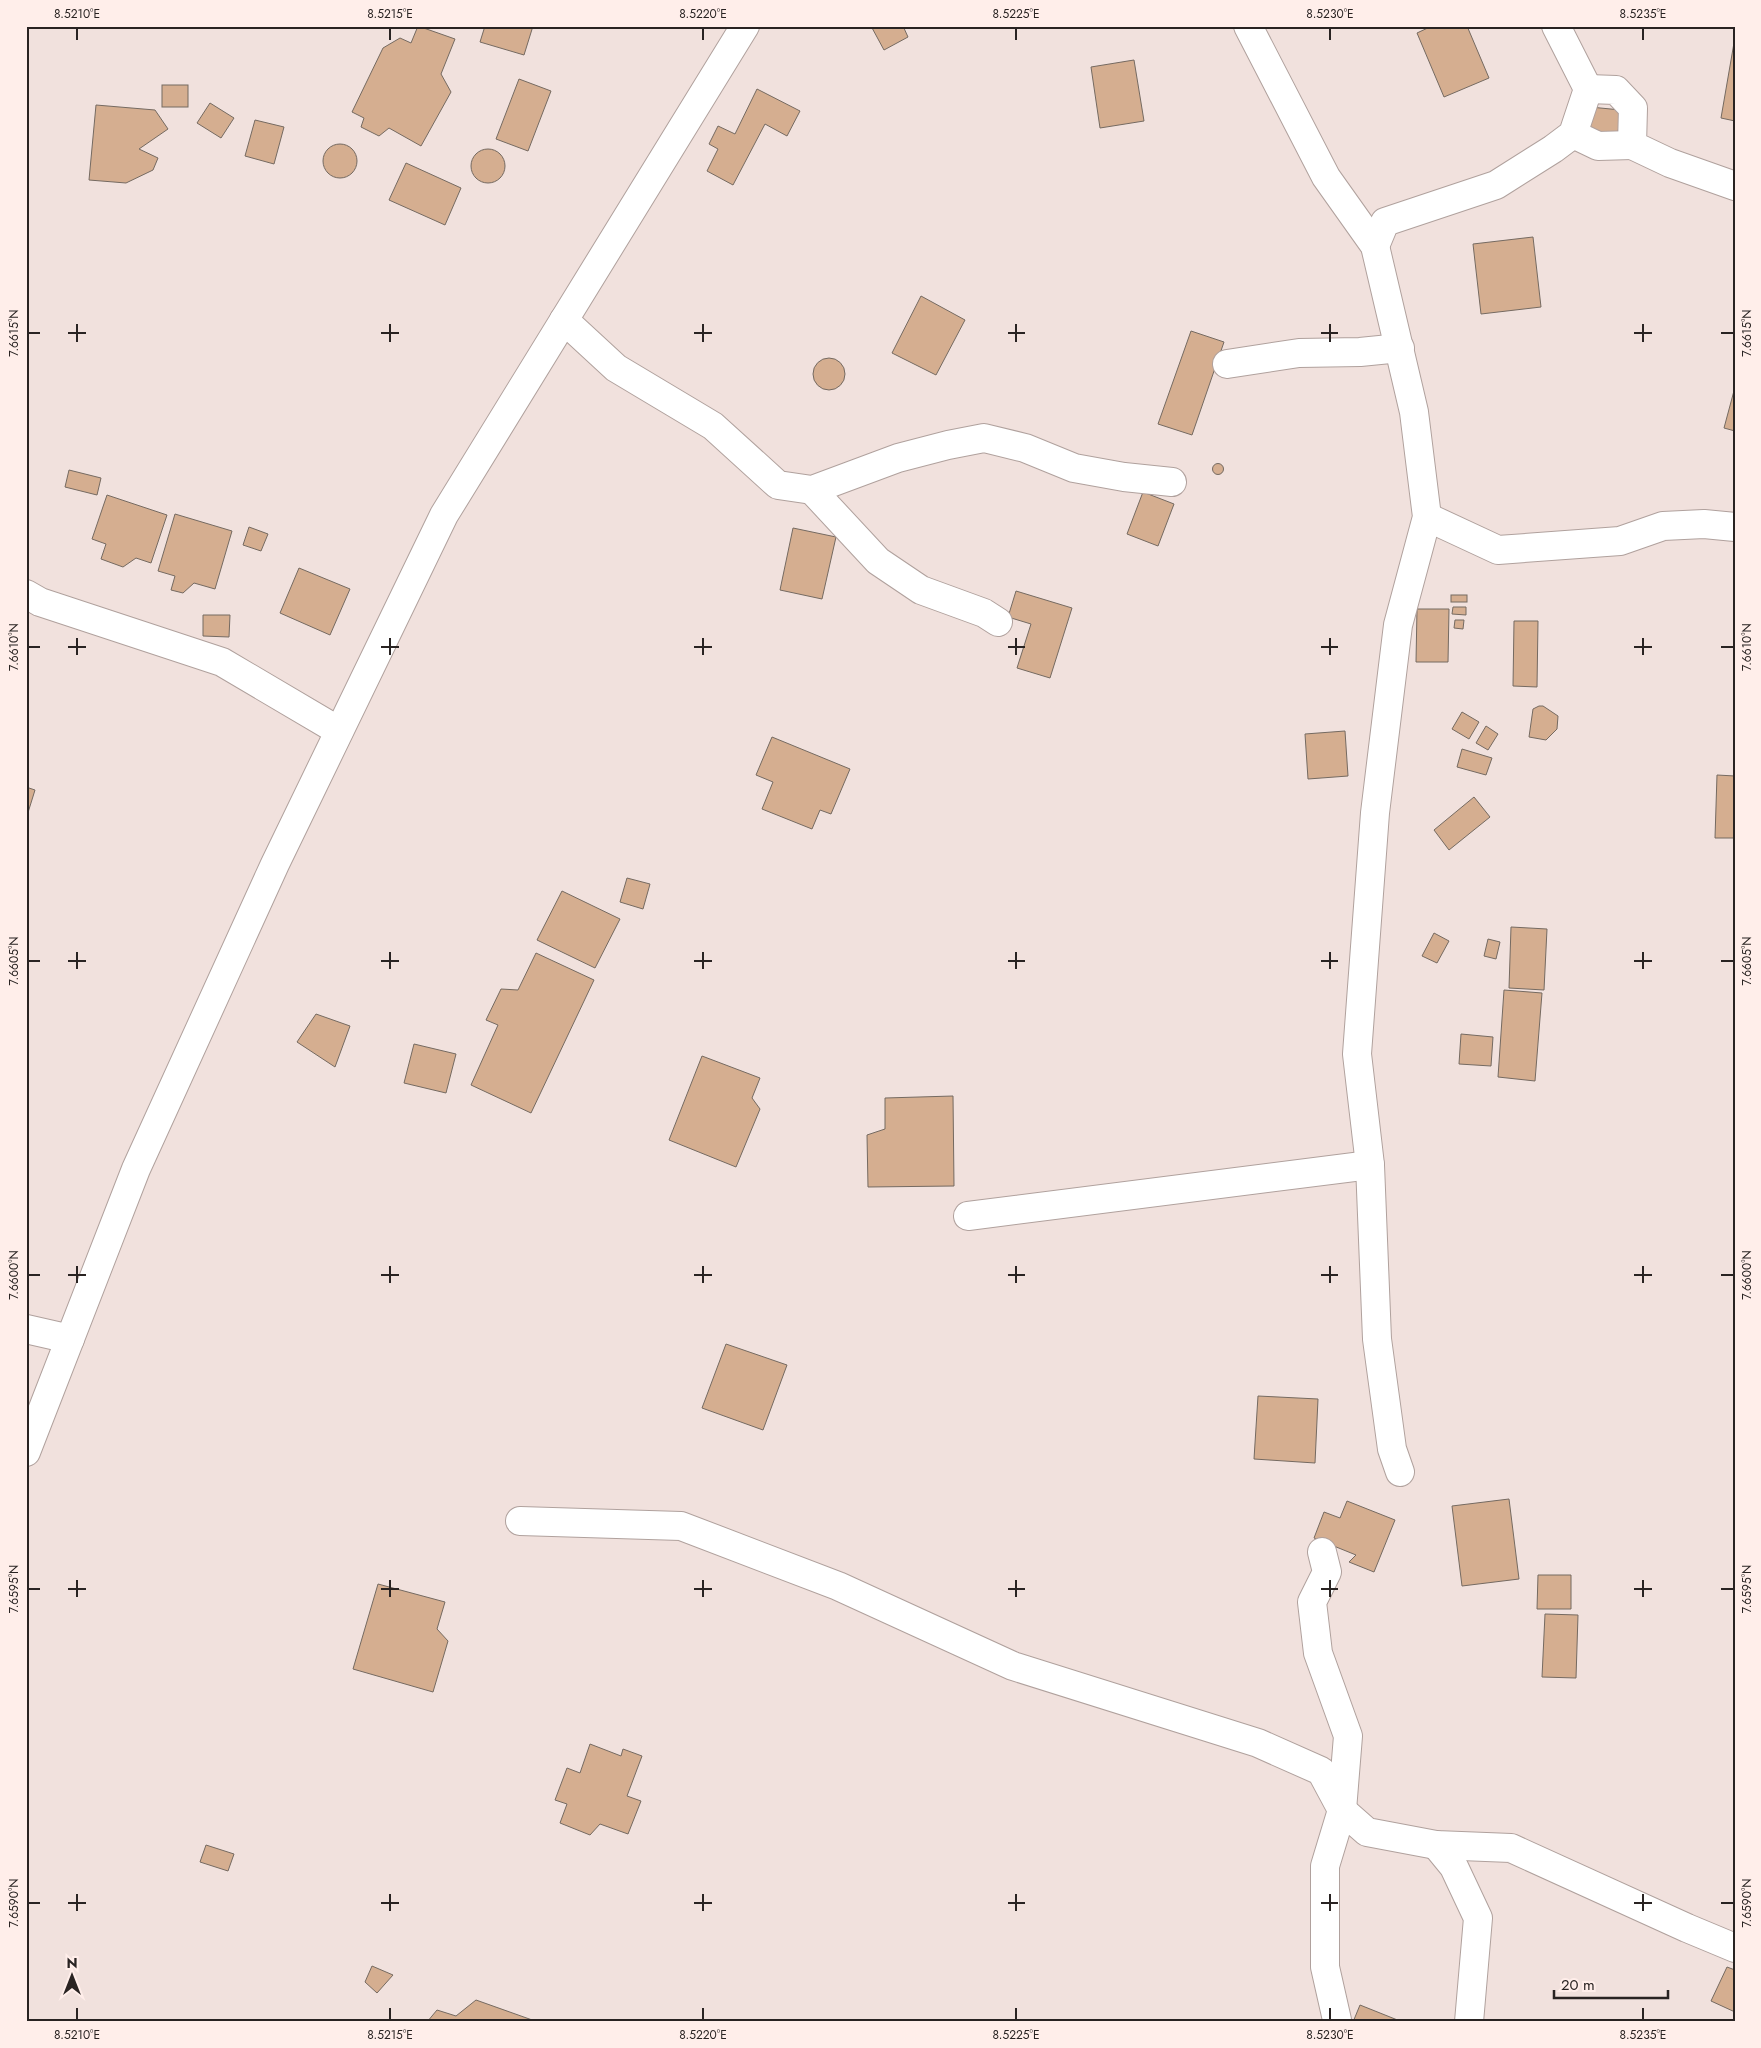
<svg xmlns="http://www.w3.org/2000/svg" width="1761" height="2048" font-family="Jost,sans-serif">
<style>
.building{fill:#d5ae90;stroke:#756a61}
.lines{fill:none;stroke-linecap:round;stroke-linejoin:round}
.street-casing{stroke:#b0a19d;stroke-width:30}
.secondary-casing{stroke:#b0a19d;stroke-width:30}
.street{stroke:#fff;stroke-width:28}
.secondary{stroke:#fff;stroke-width:28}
.ticks{fill:none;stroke:#292322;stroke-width:2}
.neatline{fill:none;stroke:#292322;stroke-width:2}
.ticks-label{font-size:12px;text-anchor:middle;fill:#292322}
</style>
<rect width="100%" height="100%" fill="#f1e1dd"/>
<g class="building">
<polygon points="418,26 455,39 441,74 451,92 421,146 389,128 379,136 361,127 364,118 352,112 383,48 400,38 411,43"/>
<polygon points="485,26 533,26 524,55 480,42"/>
<polygon points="871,26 903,26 908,37 884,50"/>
<polygon points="1432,26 1467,26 1489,78 1444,97 1417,33"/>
<polygon points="1735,37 1735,121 1721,118"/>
<polygon points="1134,60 1144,121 1100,128 1091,67"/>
<polygon points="519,79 551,91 528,151 496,139"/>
<rect x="162" y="85" width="26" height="22"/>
<polygon points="757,89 800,111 787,136 765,124 733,185 707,171 718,149 709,144 718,126 735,134"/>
<polygon points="210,103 234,118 221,138 197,123"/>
<polygon points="96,105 155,110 168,129 139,149 158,158 153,170 126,183 89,180"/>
<polygon points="1590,107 1621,110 1617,140 1587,137"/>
<polygon points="255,120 284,127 274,164 245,156"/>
<circle cx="340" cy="161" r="17"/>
<circle cx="488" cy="166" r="17"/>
<polygon points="406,163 461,188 445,225 389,200"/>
<polygon points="1533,237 1541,307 1481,314 1473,244"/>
<polygon points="921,296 965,320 936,375 892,353"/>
<polygon points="1191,331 1224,342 1192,435 1158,424"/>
<circle cx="829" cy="374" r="16"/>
<polygon points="1735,387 1735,431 1724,428"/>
<circle cx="1218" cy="469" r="5.5"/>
<polygon points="69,470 101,478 97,495 65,487"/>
<polygon points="1143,492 1174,504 1158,546 1127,534"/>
<polygon points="107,495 167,515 151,563 136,558 123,567 101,559 106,544 92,539"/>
<polygon points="175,514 232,531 215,589 194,583 183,593 171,590 175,576 158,571"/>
<polygon points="249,527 268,534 261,551 243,545"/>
<polygon points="793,528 836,537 822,599 780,590"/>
<polygon points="299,568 350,589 330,635 280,613"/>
<polygon points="1016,591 1072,608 1050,678 1017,668 1031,624 1008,617"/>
<rect x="1451" y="595" width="16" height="7"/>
<polygon points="1453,607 1466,607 1466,615 1452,614"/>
<polygon points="1417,609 1449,609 1448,662 1416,662"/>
<polygon points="203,615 230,615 229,637 203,636"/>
<polygon points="1455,620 1464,620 1463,629 1454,628"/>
<polygon points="1514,621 1538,621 1537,687 1513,686"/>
<polygon points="1539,706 1543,706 1558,716 1557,729 1546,740 1529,737 1533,709"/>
<polygon points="1462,712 1479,722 1469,739 1452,729"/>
<polygon points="1486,726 1498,734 1488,750 1476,743"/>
<polygon points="1345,731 1348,776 1308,779 1305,734"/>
<polygon points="772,737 850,769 831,814 820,810 812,829 762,809 773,782 756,775"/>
<polygon points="1462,749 1492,758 1486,775 1457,767"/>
<polygon points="1717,775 1735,776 1735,838 1715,838"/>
<polygon points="26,787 35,790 26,819"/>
<polygon points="1474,797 1490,817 1449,850 1434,830"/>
<polygon points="627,878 650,884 643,909 620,902"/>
<polygon points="562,891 620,919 595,968 537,940"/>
<polygon points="1511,927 1547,929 1544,990 1509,988"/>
<polygon points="1434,933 1449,941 1437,963 1422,956"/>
<polygon points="1488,939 1500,942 1496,959 1484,956"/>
<polygon points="536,953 594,980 531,1113 471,1085 498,1025 486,1020 501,989 518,990"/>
<polygon points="1504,990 1542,993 1535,1081 1498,1077"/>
<polygon points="316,1014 350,1026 335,1067 297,1042"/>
<polygon points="1461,1034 1493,1037 1491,1066 1459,1064"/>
<polygon points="414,1044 456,1054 446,1093 404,1083"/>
<polygon points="702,1056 760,1078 752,1098 760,1109 736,1167 669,1140"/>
<polygon points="953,1096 954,1186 868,1187 867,1135 885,1129 885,1098"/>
<polygon points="726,1344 787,1365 763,1430 702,1408"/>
<polygon points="1258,1396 1318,1399 1315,1463 1254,1459"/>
<polygon points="1509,1499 1519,1579 1462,1586 1452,1506"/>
<polygon points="1347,1501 1395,1520 1374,1572 1349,1562 1356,1555 1314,1538 1324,1512 1340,1518"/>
<polygon points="1538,1575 1571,1575 1571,1609 1537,1609"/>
<polygon points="378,1584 445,1602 437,1629 448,1641 433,1692 353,1669"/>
<polygon points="1545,1614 1578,1615 1576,1678 1542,1677"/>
<polygon points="590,1744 621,1756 623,1749 642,1756 627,1796 641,1801 628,1834 600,1824 590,1835 560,1823 567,1804 555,1800 567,1768 580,1773"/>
<polygon points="206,1845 234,1854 228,1871 200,1862"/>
<polygon points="372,1966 393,1975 377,1993 365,1982"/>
<polygon points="1727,1967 1735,1970 1735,2012 1711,2001"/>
<polygon points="476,2000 535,2021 534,2022 427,2022 437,2010 456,2016"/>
<polygon points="1360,2005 1400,2021 1400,2022 1353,2022"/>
</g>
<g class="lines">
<defs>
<g id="street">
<polyline points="1248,26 1326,177 1375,246 1414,412 1427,517 1398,625 1375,813 1357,1054 1370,1165 1377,1339 1392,1449 1400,1472"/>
<polyline points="1588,89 1616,90 1633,108 1632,145 1670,163 1735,186"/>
<polyline points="1573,134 1598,146 1632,145"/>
<polyline points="1375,246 1385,222 1496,185 1553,149 1573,134 1588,89 1556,26"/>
<polyline points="564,320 616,368 713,426 778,485 812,490 898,458 948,445 984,438 1025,448 1074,468 1124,477 1172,482"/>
<polyline points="1227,364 1299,353 1360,352 1400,348"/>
<polyline points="812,490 878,561 921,590 984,613 998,622"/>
<polyline points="1427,517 1498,550 1620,541 1663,526 1704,524 1735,527"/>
<polyline points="26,594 40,602 222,662 339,731"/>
<polyline points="968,1216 1370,1165"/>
<polyline points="26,1329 70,1339"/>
<polyline points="520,1521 681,1526 838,1586 1013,1666 1258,1743 1321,1771 1342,1810 1367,1832 1436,1845 1511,1848 1687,1928 1735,1948"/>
<polyline points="1322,1552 1327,1572 1312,1602 1318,1653 1348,1736 1342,1810 1325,1866 1325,1967 1337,2020"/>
<polyline points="1436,1845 1454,1867 1478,1918 1469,2022"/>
</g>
<polyline id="secondary" points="26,1452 136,1169 275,864 444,515 745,26"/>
</defs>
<use href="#street" class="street-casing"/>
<use href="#secondary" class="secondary-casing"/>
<use href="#street" class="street"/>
<use href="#secondary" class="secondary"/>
</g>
<path class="ticks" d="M77 28V40M390 28V40M703 28V40M1016 28V40M1330 28V40M1643 28V40M77 324V342M390 324V342M703 324V342M1016 324V342M1330 324V342M1643 324V342M28 333H40M68 333H86M381 333H399M694 333H712M1008 333H1025M1321 333H1338M1634 333H1652M1721 333H1734M77 638V655M390 638V655M703 638V655M1016 638V655M1330 638V655M1643 638V655M28 647H40M68 647H86M381 647H399M694 647H712M1008 647H1025M1321 647H1338M1634 647H1652M1721 647H1734M77 952V969M390 952V969M703 952V969M1016 952V969M1330 952V969M1643 952V969M28 961H40M68 961H86M381 961H399M694 961H712M1008 961H1025M1321 961H1338M1634 961H1652M1721 961H1734M77 1266V1283M390 1266V1283M703 1266V1283M1016 1266V1283M1330 1266V1283M1643 1266V1283M28 1275H40M68 1275H86M381 1275H399M694 1275H712M1008 1275H1025M1321 1275H1338M1634 1275H1652M1721 1275H1734M77 1580V1597M390 1580V1597M703 1580V1597M1016 1580V1597M1330 1580V1597M1643 1580V1597M28 1589H40M68 1589H86M381 1589H399M694 1589H712M1008 1589H1025M1321 1589H1338M1634 1589H1652M1721 1589H1734M77 1894V1911M390 1894V1911M703 1894V1911M1016 1894V1911M1330 1894V1911M1643 1894V1911M28 1903H40M68 1903H86M381 1903H399M694 1903H712M1008 1903H1025M1321 1903H1338M1634 1903H1652M1721 1903H1734M77 2008V2020M390 2008V2020M703 2008V2020M1016 2008V2020M1330 2008V2020M1643 2008V2020"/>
<rect width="1761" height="2048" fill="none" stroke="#ffeeea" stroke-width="55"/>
<g transform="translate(72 1976)" stroke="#ffeeea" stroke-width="4" paint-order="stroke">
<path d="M0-4L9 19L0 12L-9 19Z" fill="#292322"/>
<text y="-8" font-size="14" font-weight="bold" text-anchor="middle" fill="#292322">N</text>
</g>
<path d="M1554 1990v8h114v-8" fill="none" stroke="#292322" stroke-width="2.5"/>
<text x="1561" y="1990" font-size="15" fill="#292322" stroke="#ffeeea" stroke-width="4" paint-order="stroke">20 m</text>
<rect x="28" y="28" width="1706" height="1992" class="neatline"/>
<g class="ticks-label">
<text x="77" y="18">8.5210°E</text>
<text x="390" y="18">8.5215°E</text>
<text x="703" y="18">8.5220°E</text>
<text x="1016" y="18">8.5225°E</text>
<text x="1330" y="18">8.5230°E</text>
<text x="1643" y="18">8.5235°E</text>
<text transform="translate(14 333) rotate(-90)" y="4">7.6615°N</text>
<text transform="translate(1747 333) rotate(-90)" y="4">7.6615°N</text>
<text transform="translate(14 647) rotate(-90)" y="4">7.6610°N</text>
<text transform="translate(1747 647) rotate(-90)" y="4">7.6610°N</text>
<text transform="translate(14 961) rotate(-90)" y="4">7.6605°N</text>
<text transform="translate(1747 961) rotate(-90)" y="4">7.6605°N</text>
<text transform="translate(14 1275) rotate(-90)" y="4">7.6600°N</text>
<text transform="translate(1747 1275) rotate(-90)" y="4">7.6600°N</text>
<text transform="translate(14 1589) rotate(-90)" y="4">7.6595°N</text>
<text transform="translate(1747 1589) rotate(-90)" y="4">7.6595°N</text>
<text transform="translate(14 1903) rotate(-90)" y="4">7.6590°N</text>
<text transform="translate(1747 1903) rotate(-90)" y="4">7.6590°N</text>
<text x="77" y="2039">8.5210°E</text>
<text x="390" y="2039">8.5215°E</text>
<text x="703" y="2039">8.5220°E</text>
<text x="1016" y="2039">8.5225°E</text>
<text x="1330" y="2039">8.5230°E</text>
<text x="1643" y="2039">8.5235°E</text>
</g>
</svg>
